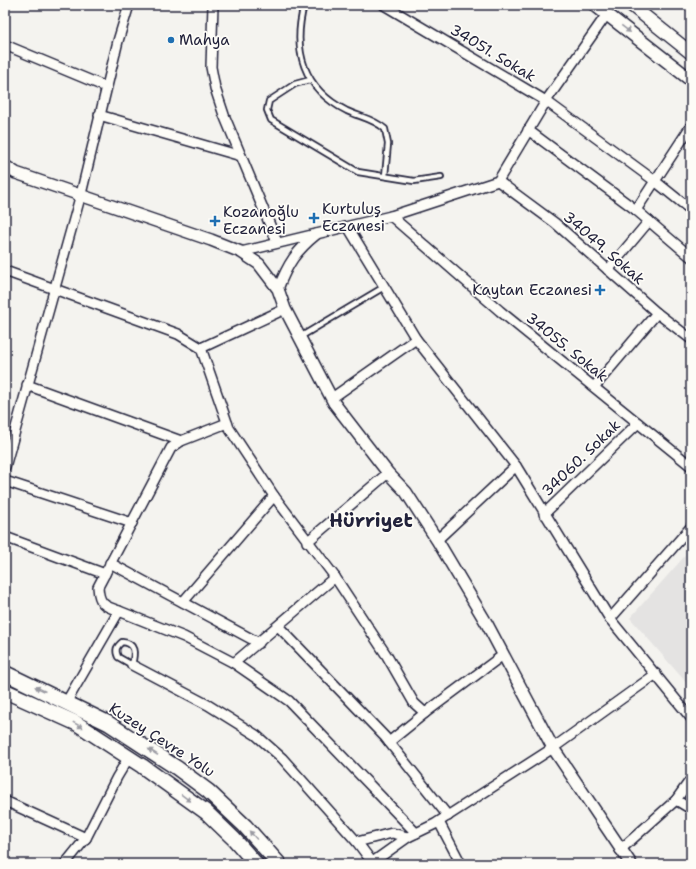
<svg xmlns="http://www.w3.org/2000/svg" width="696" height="869" font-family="'Shantell Sans',sans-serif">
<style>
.built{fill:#e4e3e2}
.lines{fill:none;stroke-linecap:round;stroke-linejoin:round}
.service-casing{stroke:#22223b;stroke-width:8}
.minor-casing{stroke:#22223b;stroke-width:12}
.tertiary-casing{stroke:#22223b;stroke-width:14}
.secondary-casing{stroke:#22223b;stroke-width:15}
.primary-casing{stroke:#22223b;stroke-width:17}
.service{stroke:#fdfcf7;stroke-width:4.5}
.minor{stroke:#fdfcf7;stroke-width:9}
.tertiary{stroke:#fdfcf7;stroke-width:11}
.secondary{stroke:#fdfcf7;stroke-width:12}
.primary{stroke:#fdfcf7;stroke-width:14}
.oneway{fill:#9a9aa2}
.poi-dot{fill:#1f6fb2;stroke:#fdfcf7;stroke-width:1.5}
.labels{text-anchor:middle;stroke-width:3.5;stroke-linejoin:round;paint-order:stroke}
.poi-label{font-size:15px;fill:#22223b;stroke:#fdfcf7;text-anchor:start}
.street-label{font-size:15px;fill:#22223b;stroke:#fdfcf7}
.district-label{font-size:19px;font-weight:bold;fill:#22223b;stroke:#fdfcf7}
</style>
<rect width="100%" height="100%" fill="#f4f3ef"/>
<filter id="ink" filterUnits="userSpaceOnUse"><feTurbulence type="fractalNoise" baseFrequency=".025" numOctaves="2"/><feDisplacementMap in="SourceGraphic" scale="8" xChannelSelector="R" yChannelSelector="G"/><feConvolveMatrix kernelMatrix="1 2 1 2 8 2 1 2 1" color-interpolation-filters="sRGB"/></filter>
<g filter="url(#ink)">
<polygon class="built" points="691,549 691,688 630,618"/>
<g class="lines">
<defs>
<g id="service">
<path d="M304 5C292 50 303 89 347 111 360 117 374 119 385 129L388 144 385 176"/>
<polyline points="310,80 295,84 269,101 267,110 271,120 358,172 414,181 441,177"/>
<polyline points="300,337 384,287"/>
<path d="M122 642C136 643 135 653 132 665L118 657C115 650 116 647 122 642Z"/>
</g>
<g id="minor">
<polyline points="213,5 211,67 215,88 224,115 277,242"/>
<polyline points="384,5 546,101 655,181 691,210"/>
<polyline points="5,45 106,87"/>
<polyline points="99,115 241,156"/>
<polyline points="528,130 636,210 691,257"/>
<polyline points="498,181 555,223 657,313 691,339"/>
<polyline points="636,210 691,126"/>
<polyline points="391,216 500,311 691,466"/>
<polyline points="348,227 416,339 516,466 610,619 691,718"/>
<polyline points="241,252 391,216 498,181 546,101 607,14"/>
<polyline points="608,270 649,221"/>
<polyline points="5,271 178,334 201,348 285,309"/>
<path d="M278 289C288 263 296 251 317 234"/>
<polyline points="201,348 229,428 274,496 335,577 387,656 414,703 425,713 503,655"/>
<polyline points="27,385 181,441"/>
<polyline points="594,387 657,313"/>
<polyline points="332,398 416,339"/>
<polyline points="5,467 81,194 118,41 129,5"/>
<polyline points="5,481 132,523"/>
<polyline points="544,514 638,423"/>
<polyline points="5,537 105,574"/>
<polyline points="437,540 516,466"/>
<polyline points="307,542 388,473"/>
<polyline points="110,563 259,643"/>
<polyline points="183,602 274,496"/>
<polyline points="119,611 184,637 234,663 289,701 416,833"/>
<polyline points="610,619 691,527"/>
<polyline points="279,627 385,737 448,816"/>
<polyline points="234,663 335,577"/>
<polyline points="132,665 208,705 256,735 282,758 357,842 372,862"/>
<path d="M67 701 119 611C104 606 99 604 98 587L171 448 181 441 227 423"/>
<polyline points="389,742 425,713"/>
<polyline points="676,800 691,809"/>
<polyline points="5,801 86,838"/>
<polyline points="439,822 461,864"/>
<polyline points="357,842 392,833 408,837"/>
<polyline points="620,850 676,800 691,779"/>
<polyline points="65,864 86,838 117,777 129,757"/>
<polyline points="370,864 408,837 435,824 553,748 656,674"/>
</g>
<polyline id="tertiary" points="5,166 16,173 211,240 241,252 259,264 278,289 285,309 334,403 388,473 406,492 437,540 487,624 553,748 631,864"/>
<g id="secondary">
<polyline points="595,5 691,80"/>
<polyline points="631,5 691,53"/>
</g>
<g id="primary">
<polyline points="5,673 108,723 177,768 208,791 245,826 279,864"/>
<polyline points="5,691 76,723 142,766 206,812 234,839 256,864"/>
</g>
</defs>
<use href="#service" class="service-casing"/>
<use href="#minor" class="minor-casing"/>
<use href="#tertiary" class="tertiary-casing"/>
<use href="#secondary" class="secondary-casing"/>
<use href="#primary" class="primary-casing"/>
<use href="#service" class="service"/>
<use href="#minor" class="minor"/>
<use href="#tertiary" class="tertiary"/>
<use href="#secondary" class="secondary"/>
<use href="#primary" class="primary"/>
</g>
<defs><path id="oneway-solid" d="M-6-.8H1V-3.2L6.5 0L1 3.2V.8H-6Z"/></defs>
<g class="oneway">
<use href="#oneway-solid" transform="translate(626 29) rotate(38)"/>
<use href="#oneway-solid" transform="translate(40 689) rotate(-155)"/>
<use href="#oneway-solid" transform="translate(78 725) rotate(29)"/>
<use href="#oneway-solid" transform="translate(153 752) rotate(-147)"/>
<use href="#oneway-solid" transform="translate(186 798) rotate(36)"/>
<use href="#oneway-solid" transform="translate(253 835) rotate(-132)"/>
</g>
</g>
<g class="poi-dot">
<circle cx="171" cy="40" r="4"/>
<path d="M312 212h4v4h4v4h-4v4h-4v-4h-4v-4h4z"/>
<path d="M213 215h4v4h4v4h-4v4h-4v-4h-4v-4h4z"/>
<path d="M598 284h4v4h4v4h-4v4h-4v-4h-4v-4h4z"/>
</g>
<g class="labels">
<g class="poi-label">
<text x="179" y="45">Mahya</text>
<text x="322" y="214">Kurtuluş<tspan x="322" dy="17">Eczanesi</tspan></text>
<text x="223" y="217">Kozanoğlu<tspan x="223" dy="17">Eczanesi</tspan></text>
<text x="592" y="295" text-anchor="end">Kaytan Eczanesi</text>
</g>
<g class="street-label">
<text transform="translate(493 53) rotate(31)" y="5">34051. Sokak</text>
<text transform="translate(604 248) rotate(41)" y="5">34049. Sokak</text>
<text transform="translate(567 347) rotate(39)" y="5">34055. Sokak</text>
<text transform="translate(581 458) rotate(-44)" y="5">34060. Sokak</text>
<text transform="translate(162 740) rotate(33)" y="5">Kuzey Çevre Yolu</text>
</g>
<g class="district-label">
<text x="371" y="527">Hürriyet</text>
</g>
</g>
<rect width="696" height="869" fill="none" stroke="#fdfcf7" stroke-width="20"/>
<rect x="10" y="10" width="676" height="849" fill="none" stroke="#22223b" stroke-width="1.5" filter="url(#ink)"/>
</svg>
